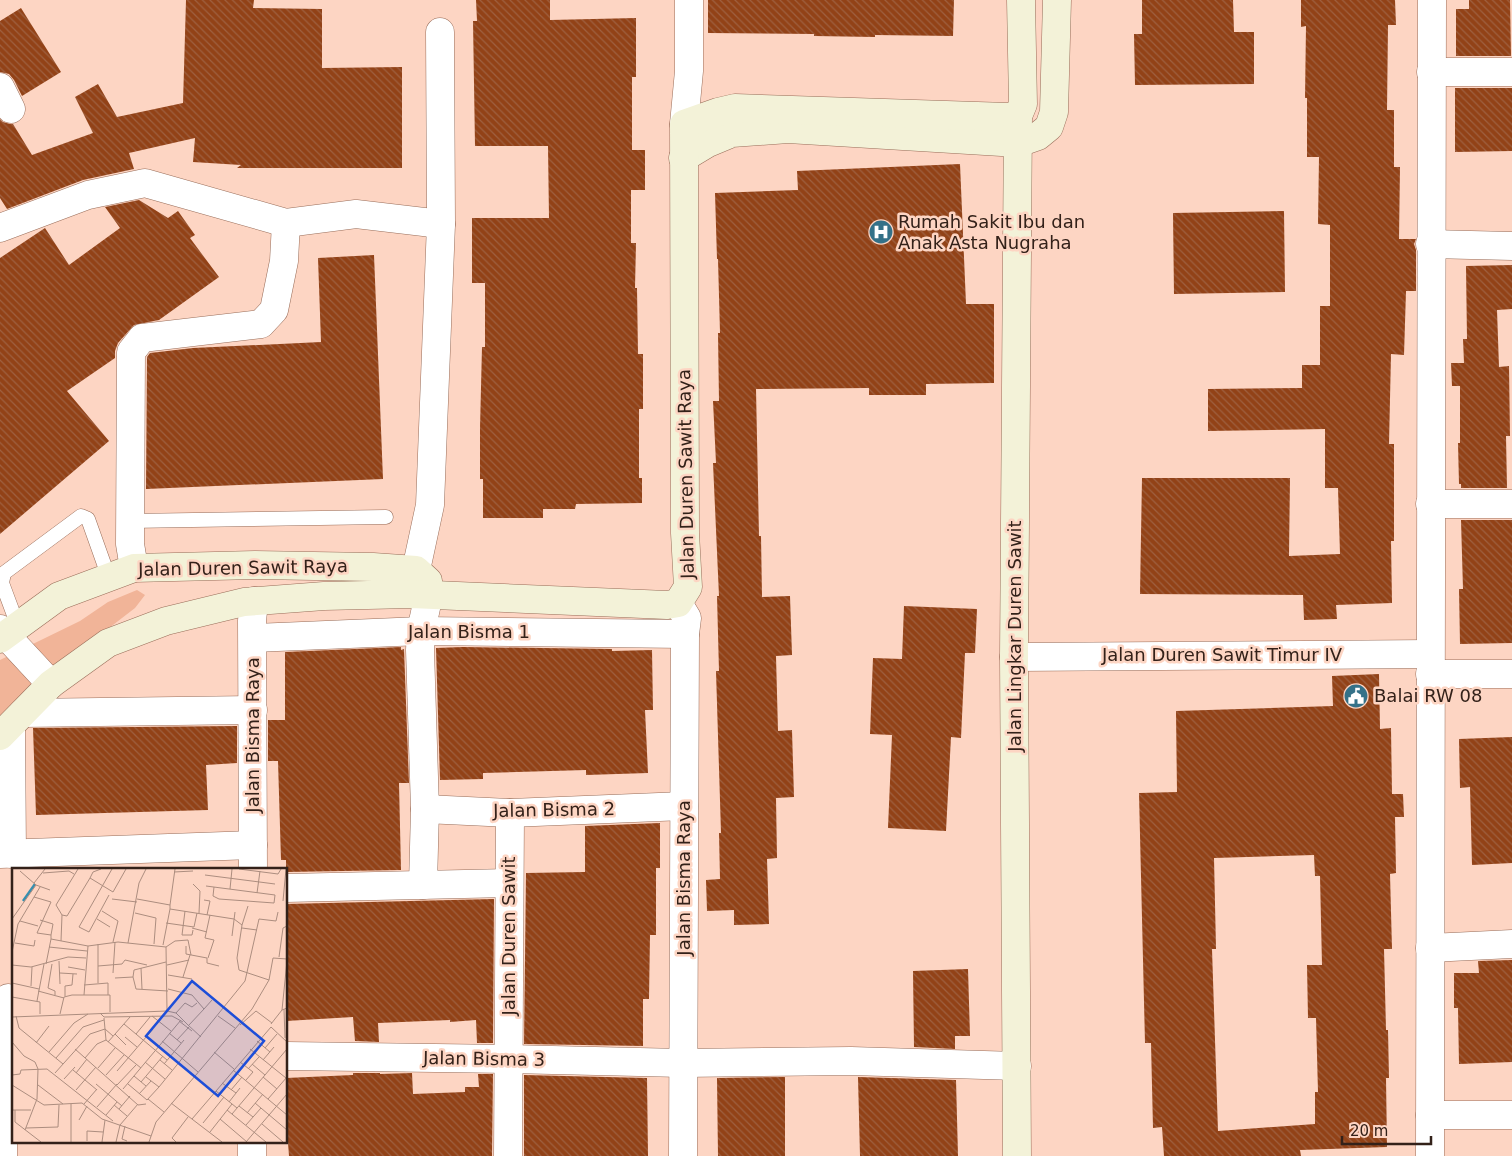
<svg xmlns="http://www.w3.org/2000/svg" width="1512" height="1156" font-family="'DejaVu Sans',sans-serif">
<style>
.green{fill:#f1b498}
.building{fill:url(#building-back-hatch);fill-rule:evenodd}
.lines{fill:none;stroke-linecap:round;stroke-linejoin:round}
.lane-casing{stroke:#996d59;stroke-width:15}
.street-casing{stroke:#996d59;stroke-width:29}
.secondary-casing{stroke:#996d59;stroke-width:29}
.lane{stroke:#fff;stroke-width:14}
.street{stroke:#fff;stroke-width:28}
.secondary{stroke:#f3f2d8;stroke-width:28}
.labels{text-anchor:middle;stroke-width:5;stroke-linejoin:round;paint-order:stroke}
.poi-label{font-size:18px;fill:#332119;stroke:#fdd5c3;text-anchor:start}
.street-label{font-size:18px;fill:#332119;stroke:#fdd5c3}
.inset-river{fill:none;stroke:#368faf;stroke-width:2.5}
.inset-road{fill:none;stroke:#ac8d7f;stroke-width:1}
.view{fill:#1d4ed8;fill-opacity:0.15;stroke:#1d4ed8;stroke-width:2.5}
.inset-edge{fill:none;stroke:#332119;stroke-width:2.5}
</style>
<defs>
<pattern id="building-back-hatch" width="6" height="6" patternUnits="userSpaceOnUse" patternTransform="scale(1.25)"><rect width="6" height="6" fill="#924217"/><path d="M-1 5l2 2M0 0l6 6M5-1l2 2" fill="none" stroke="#9e6040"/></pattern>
</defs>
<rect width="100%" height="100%" fill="#fdd5c3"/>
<polygon class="green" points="137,590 145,595 135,608 96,638 0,717 0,660 80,621 108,602"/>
<g class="building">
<polygon points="186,0 254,0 253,8 322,9 322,68 402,67 402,168 237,168 241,165 193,162 195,138 129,153 134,169 83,180 7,209 0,198 0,119 3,122 10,124 13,124 32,155 93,133 75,97 98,84 117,117 183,103"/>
<polygon points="476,0 550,0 550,20 636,18 636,77 632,77 632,150 645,150 645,190 631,190 631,243 636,243 635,288 637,288 638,354 643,354 643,409 639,409 639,478 642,478 642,503 576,504 575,509 543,509 543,518 483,518 483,479 480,479 480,428 482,347 485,347 485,283 472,283 472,218 549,218 548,146 475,146 473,21 477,21"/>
<polygon points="708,0 954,0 953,36 875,35 875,37 814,36 814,34 708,33"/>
<polygon points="1142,0 1233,0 1234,32 1254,32 1254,84 1135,85 1134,34 1142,34"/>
<polygon points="1301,0 1395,0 1396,25 1388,25 1387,110 1394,110 1394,167 1400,167 1399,239 1416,239 1414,244 1416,250 1416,291 1406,291 1404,355 1391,354 1389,444 1394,444 1394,541 1391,541 1392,603 1336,605 1337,619 1304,620 1303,595 1140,594 1142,478 1290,478 1289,556 1340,554 1338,488 1325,488 1325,429 1208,431 1208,389 1302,388 1302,365 1320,365 1320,306 1330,306 1330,225 1318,224 1319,157 1307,157 1307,98 1305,98 1306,26 1301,27"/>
<polygon points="1469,0 1510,0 1511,56 1456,56 1456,9 1469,9"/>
<polygon points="21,8 61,72 22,96 14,80 9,74 0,72 0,21"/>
<polygon points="1455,88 1512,88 1512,151 1455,152"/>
<polygon points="960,164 966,304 994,304 994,383 926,384 926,395 869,395 869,388 756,389 759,536 761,536 762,597 790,596 792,655 776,656 778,731 792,730 794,797 776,798 777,858 767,859 769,924 734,925 734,910 707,911 706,880 720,879 719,833 721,833 716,671 719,671 717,596 719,596 713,463 716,463 713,401 719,401 718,333 720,333 718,259 717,259 715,193 798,190 797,171"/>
<polygon points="139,200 168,218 178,211 195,235 190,238 219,277 159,320 134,325 118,343 115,351 115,358 67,391 109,441 0,534 0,258 45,228 69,265 120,228 105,207"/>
<polygon points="1284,211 1285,292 1174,294 1173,213"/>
<polygon points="374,255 383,479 146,489 147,357 150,353 193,348 321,342 318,258"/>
<polygon points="1512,265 1512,309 1497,310 1499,367 1509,366 1510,436 1506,436 1507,488 1461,488 1461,484 1459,484 1458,443 1460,443 1460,386 1452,386 1451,363 1464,363 1463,339 1467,339 1466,266"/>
<polygon points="1461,520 1512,520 1512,643 1460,644 1459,589 1463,589"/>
<polygon points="904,606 977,609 975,653 965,653 961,738 951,737 946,831 888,828 892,735 870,734 873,658 902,659"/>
<polygon points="401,647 401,650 404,649 409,783 399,783 401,870 286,872 286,860 281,860 278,761 268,761 268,720 285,720 285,652"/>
<polygon points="463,647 612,649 612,651 652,650 653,710 645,710 648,773 586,775 586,770 483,773 483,779 440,780 436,648"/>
<path d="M1379 674 1380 729 1391 728 1392 794H1403L1404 817H1395L1396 873 1390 874 1392 949H1384L1386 1030H1388L1389 1078H1386L1387 1147 1300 1150 1301 1156H1164L1162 1127 1153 1128 1151 1043H1145L1139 793 1177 792 1176 711 1333 706 1332 676ZM1314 855 1315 876H1320L1322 965H1307L1308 1018H1316L1318 1092H1315V1124L1218 1131 1212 949H1216L1214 858Z"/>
<polygon points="237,726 237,763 206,765 208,810 36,815 33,728"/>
<polygon points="1512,737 1512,863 1472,865 1470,787 1460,788 1459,739"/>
<polygon points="660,823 660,868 656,868 656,935 650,935 649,999 643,999 643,1046 524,1044 526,873 585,872 585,826"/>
<polygon points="494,899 493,1043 477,1043 476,1020 450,1022 450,1020 378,1023 379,1042 355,1041 353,1017 286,1021 286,904"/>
<polygon points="1512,960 1512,1062 1459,1064 1458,1008 1454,1008 1454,973 1479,973 1478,961"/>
<polygon points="968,969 970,1036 955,1036 955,1049 914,1047 913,971"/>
<polygon points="353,1073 380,1073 380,1074 412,1073 413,1094 465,1092 465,1087 479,1087 478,1074 493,1074 492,1156 289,1156 286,1116 286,1078 353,1075"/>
<polygon points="524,1075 647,1078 648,1156 524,1156"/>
<polygon points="785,1077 785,1156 718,1156 717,1078"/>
<polygon points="858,1077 956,1080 958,1156 860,1156"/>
</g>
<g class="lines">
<defs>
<g id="lane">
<polyline points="130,521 386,517"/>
<polyline points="18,626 2,583 4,573 81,516 88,519 109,578"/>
</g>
<g id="street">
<polyline points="1431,72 1512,72"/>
<polyline points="0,87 11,109"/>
<polyline points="684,124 689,71 689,0"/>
<polyline points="0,228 88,195 145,183 286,223 356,214 441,224 440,32"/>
<polyline points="1430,244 1512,246"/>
<polyline points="1430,504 1512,504"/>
<polyline points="134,568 130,544 131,352 142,338 261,324 274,310 284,261 286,223"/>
<polyline points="416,570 430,505 441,224"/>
<polyline points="678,603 687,618 685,634 683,1156"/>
<polyline points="0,629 51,684"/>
<polyline points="253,638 421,631 685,634"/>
<polyline points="1014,657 1430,654"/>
<polyline points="1430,674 1512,674"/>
<polyline points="23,713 253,710"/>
<polyline points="11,726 12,854"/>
<polyline points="425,809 510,813 684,806"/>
<polyline points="0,854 253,845"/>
<polyline points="253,870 252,621 254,601"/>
<polyline points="423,885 425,809 420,650 421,631 429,594"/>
<polyline points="286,888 509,883"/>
<polyline points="1430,948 1512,944"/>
<polyline points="286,1056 509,1059 682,1063 851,1061 1017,1066"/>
<polyline points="1430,1115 1512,1115"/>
<polyline points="252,1142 252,1156"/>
<polyline points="3,1156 3,1082 8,998"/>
<polyline points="508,1156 510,813"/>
<polyline points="1430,1156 1432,0"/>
</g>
<g id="secondary">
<polyline points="683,158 708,143 732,133 788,129 1018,143 1038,136 1049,127 1054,112 1057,0"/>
<polyline points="0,639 59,596 134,568 255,565 373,567 416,570 428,581 429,594"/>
<polyline points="0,736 51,684 108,643 166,621 244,602 324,596 411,594 667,605 678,603 688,587 685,533 684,124 718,112 735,108 1008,117 1018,116"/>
<polyline points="1017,1156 1014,657 1018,116 1023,104 1021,0"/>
</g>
</defs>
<use href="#lane" class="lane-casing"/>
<use href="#street" class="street-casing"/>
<use href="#secondary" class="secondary-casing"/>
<use href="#lane" class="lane"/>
<use href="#street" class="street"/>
<use href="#secondary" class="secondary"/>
</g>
<defs>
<symbol id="hospital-disc" viewBox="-11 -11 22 22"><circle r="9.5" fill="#347188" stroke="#fdd5c3"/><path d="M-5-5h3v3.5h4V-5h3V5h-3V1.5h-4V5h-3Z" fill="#fff"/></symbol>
<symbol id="civic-disc" viewBox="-11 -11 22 22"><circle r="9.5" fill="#347188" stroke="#fdd5c3"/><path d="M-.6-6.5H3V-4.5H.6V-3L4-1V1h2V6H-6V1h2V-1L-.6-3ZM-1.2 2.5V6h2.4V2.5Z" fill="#fff"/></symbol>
</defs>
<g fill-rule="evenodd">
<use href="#hospital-disc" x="867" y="218" width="28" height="28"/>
<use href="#civic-disc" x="1342" y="682" width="28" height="28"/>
</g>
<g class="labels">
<g class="poi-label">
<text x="898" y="228">Rumah Sakit Ibu dan<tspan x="898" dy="21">Anak Asta Nugraha</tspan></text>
<text x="1374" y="702">Balai RW 08</text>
</g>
<g class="street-label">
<text transform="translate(686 474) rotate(-91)" y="6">Jalan Duren Sawit Raya</text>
<text transform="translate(243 568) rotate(-1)" y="6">Jalan Duren Sawit Raya</text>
<text x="469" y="638">Jalan Bisma 1</text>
<text transform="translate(1015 636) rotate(-90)" y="6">Jalan Lingkar Duren Sawit</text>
<text x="1222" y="661">Jalan Duren Sawit Timur IV</text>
<text transform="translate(253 735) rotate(-90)" y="6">Jalan Bisma Raya</text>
<text transform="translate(554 810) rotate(-1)" y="6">Jalan Bisma 2</text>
<text transform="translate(684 878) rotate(-90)" y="6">Jalan Bisma Raya</text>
<text transform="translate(509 936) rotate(-90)" y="6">Jalan Duren Sawit</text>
<text transform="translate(484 1059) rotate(1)" y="6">Jalan Bisma 3</text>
</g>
</g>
<g transform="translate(12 868)">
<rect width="275" height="275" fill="#fdd5c3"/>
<path class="inset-river" d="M11 33 23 16"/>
<path class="inset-road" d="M227 1 266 6 269 1M8 3 24 17 38 22M162 4 181 3M31 5 57 3 62 6M193 7 263 16M78 10 81 4 89 1M22 15 33 1M181 16 188 23 187 45M194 18 263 27 262 35 207 31 201 28 202 19M218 21 220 1M245 25 248 3M97 27 77 64 67 59 100 1M22 29 39 34 25 65 39 67V71M100 31 125 34M125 31 158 37M192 32 198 33 195 47M271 33 274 1M158 37V41L222 51 230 57M158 37 163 1M90 43 106 53 101 74M173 43 170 67H180L181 62M123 45 144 50 142 76M50 47 55 48 78 10 101 24 114 1M0 51 24 17M85 51 98 59M28 52 41 56 39 67M8 53 26 58M154 55 182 59 185 45M230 57 236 38M180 60 195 64M230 60 245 62M220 68 223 44M49 73 50 47 44 37 66 1M3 75 22 78 23 72M116 75 127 15 134 1M151 77 158 41M174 78V86L195 90V95L207 98M37 79 75 83M154 79 155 143M154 79 163 73 176 72 179 87M0 84 6 56 28 19M267 89 271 60 275 58M196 90 202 72 193 70 198 47M47 93 48 116M34 96 39 71 76 78 106 74 154 79M40 96 36 120 43 123V127M0 97 19 99 56 89 74 90M155 97 177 92M86 98 110 96 113 92 135 97M56 99 73 102M129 100 130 121M227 102 225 90 230 57M227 102 257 112M48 105 65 106M101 105 103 74M156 107 180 111M121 109 124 121 156 123M171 109 178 87M103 110 121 109 122 102 154 94M0 115 27 121M86 115V76M72 117 96 115V127M19 118 20 99M156 121 180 127 192 141 200 132M26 123 52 130M72 127 76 78M53 128V118L60 117 61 106M0 129 28 134V146M25 133 32 96M272 141 273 170M270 142 275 93M88 145 92 149 160 148 171 154M164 145 173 135 180 139 185 135M48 146 52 129 60 127H98V144M4 148 7 160 51 196M140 148 159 163M206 148 223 160M0 149 155 143 164 145 177 158M92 150 94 172M167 153 180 163M112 156 155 192M259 156 270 142 275 140M176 157 189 169M177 157 192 141M228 157 244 143 260 155M259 159 275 174M157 165 169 175M103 166 114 177M124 166 138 149M113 169 125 179M94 172 129 200M165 172 177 159M150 173 186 204M245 173 258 184M0 174 12 188 23 194 26 201 25 231 13 262M96 174 118 149M24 175 37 158M253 180 265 166M63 181 126 237 134 236M238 181 274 210M37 184 62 155 76 146M202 184 222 201M44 190 71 159 92 152M73 190 85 176 94 172M148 192 160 202M251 192 262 179M133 194 153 211M228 194 241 204 234 212M152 196 172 172M240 196 253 207M86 200 103 180M236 201 247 189M61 202 85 222M221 202 275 247M105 203 141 161M43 205 78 166 93 161 101 168M64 205 75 191M0 207 8 206 9 202 35 201 101 253M94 207 112 187M122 208 134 218M134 209 147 219M251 209 265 221M52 211 63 199M129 214 151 188M210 215 224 225M84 216 110 238M116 216 135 232 147 219 233 113 247 51 264 53 266 44M0 217 32 237 70 235 90 251 139 268M26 217 51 236M105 217 124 197M111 221 169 152M64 222 84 199M219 222 230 209M204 223 225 240M127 226 139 213M136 231 152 244M256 231 275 209M217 234 228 220M159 235 210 274M243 235 275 262M59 236V274M72 236 85 221M102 237 115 248M227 238 241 249M85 239 105 216M107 241 118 228M0 242H19M3 242V254L29 274M215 242 254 274M235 245 251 226M220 246 275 181M94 247 105 234M180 251 259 159M208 251 235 274M67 252 75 238M191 255 212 229M250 256 271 274M234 257 249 240M113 258 110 271 115 273M14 260 46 259 47 237M198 264 220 236M75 273V263L91 264M90 274 93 252M104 274 108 257 126 236M137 274 144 254 240 141 257 112 261 90 275 91M164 274 160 270 176 249M234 274 275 226"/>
<path class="view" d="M180 113 252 173 206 228 134 168Z"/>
<rect width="275" height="275" class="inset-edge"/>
</g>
<path d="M1342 1136v8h89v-8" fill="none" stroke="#332119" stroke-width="2.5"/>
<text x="1350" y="1136" font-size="15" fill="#332119" stroke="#fdd5c3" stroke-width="4" paint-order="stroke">20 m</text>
</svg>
